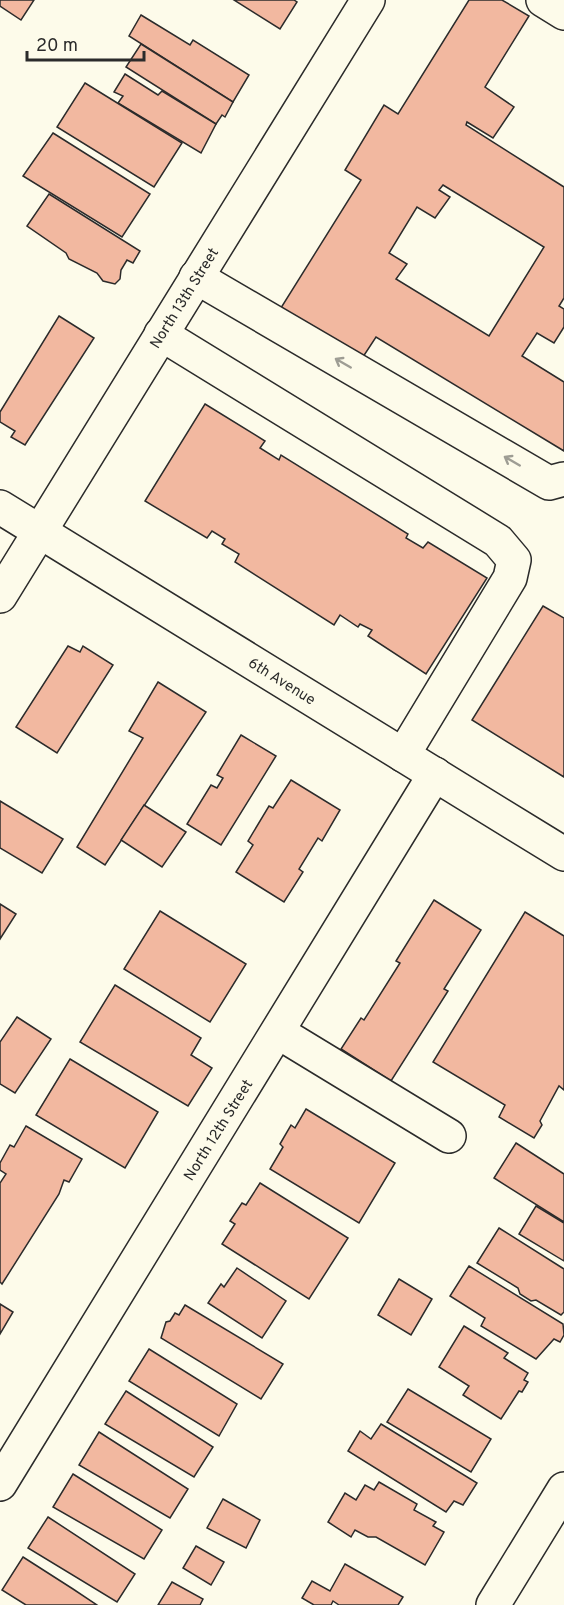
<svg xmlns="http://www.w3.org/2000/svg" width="564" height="1605" font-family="Overpass,sans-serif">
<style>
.building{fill:#f2b8a0;stroke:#2b2b2b;stroke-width:1.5;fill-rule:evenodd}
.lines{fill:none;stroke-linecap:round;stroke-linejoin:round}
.minor-casing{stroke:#2b2b2b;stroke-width:36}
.minor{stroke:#fdfbea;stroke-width:33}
.oneway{stroke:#9e9d94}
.labels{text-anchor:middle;stroke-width:4.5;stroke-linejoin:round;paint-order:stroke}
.street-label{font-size:15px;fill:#2b2b2b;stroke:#fdfbea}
</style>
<rect width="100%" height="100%" fill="#fdfbea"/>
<g class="building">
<polygon points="0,0 34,0 21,20 0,6"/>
<polygon points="234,0 294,0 297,2 280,29"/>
<path d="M469 0H502L529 16 485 87 514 107 493 138 467 122 466 125 564 187V298L559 306 564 309V327L554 343 537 333 522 356 564 382V451L376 337 361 360 279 311 361 180 345 170 384 105 398 114ZM443 185 544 247 489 336 396 279 407 264 389 253 417 207 435 218 450 197 439 190Z"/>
<polygon points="141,15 190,45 193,40 249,75 233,102 129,36"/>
<polygon points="141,44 233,102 225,117 222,115 216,124 126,67"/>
<polygon points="125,74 158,95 162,91 216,124 201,153 118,103 123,96 114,92"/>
<polygon points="85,83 182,143 154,187 57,127"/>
<polygon points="53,133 150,194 122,237 23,176"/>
<polygon points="49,194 140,251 133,263 127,260 121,270 120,279 115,284 103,281 97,273 69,259 66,253 27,226"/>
<polygon points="59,316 94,338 25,445 11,437 15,431 0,422 0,412"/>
<polygon points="205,404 265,441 260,448 279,460 281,455 408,534 406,538 423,548 428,542 487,578 426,674 368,636 372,630 360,624 358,627 340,615 334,625 235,562 239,554 222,544 225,539 212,531 207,538 145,501"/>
<polygon points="543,606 564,618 564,777 472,720"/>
<polygon points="68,646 80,652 83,646 113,665 57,753 16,727"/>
<polygon points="158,682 206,712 105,865 77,847 143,738 129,731"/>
<polygon points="241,735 276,756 221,845 187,824 211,785 217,788 223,778 217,775"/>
<polygon points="291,780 340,810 322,841 318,838 299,869 303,872 284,902 236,872 253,845 248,841 269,806 273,808"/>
<polygon points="0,801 63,839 42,873 0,848"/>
<polygon points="144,805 186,832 162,867 121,840"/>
<polygon points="434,900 481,930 444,989 448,991 391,1081 341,1049 361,1018 364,1020 400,963 396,961"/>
<polygon points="0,904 16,914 0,939"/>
<polygon points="160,911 246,964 210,1022 124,969"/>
<polygon points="525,912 564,936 564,1090 559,1086 540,1121 542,1125 534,1138 499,1117 505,1105 433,1062"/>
<polygon points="115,985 201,1038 191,1055 212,1068 188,1106 80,1042"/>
<polygon points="17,1017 51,1039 15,1093 0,1084 0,1042"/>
<polygon points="70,1059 158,1112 125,1168 36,1115"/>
<polygon points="306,1109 395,1163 359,1223 270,1169 283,1147 280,1144 291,1125 295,1128"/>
<polygon points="26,1126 82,1159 69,1182 64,1180 59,1194 2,1284 0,1282 0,1183 6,1174 0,1170 0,1163 10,1145 14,1147"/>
<polygon points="516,1143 564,1174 564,1222 494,1178"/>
<polygon points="260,1183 348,1238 309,1299 222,1244 235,1224 230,1221 242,1203 246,1205"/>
<polygon points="536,1206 564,1223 564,1261 519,1234"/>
<polygon points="499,1228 564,1269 564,1312 561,1315 536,1300 531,1301 520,1294 518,1288 477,1263"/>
<polygon points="469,1266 563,1324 564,1335 560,1342 554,1339 536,1359 481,1326 485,1318 450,1296"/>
<polygon points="237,1268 286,1301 262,1338 208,1303 221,1284 224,1287"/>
<polygon points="399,1279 432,1299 411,1335 378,1315"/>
<polygon points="0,1304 13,1312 0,1334"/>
<polygon points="185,1305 283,1364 261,1399 161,1338 166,1322 170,1321 175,1313 179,1315"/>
<polygon points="464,1326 508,1353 504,1358 528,1373 524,1380 528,1382 522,1392 519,1391 501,1419 463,1395 469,1386 439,1367"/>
<polygon points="149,1349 237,1404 219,1436 129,1381"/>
<polygon points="408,1389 491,1439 471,1472 387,1422"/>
<polygon points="126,1391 213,1447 194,1477 105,1424"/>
<polygon points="381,1424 477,1483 463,1505 454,1501 446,1512 348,1451 360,1431 371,1439"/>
<polygon points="99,1432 188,1489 170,1518 79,1465"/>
<polygon points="73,1474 162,1530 144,1559 53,1507"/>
<polygon points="379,1482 417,1504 414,1510 436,1522 433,1526 444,1532 425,1565 376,1537 368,1537 355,1530 351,1537 328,1522 345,1493 356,1500 365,1485 374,1490"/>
<polygon points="223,1499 260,1520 246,1548 207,1528"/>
<polygon points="48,1517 135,1574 117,1602 28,1548"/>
<polygon points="196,1546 224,1562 211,1585 183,1568"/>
<polygon points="23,1557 73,1589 97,1605 26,1605 2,1590"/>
<polygon points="345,1564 403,1597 398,1605 339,1605 333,1601 331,1605 314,1605 302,1598 312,1581 330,1591"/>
<polygon points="172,1582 203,1599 200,1605 158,1605"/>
</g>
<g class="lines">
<defs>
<g id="minor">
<polyline points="543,0 564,13"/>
<polyline points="196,277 549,483 564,479"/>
<polyline points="161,334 498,541 514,560 510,578 403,755"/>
<polyline points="0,507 564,854"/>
<polyline points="0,596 368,0"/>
<polyline points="278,1032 449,1136"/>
<polyline points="0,1484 435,774"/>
<polyline points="493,1605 564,1489"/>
</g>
</defs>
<use href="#minor" class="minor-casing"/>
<use href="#minor" class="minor"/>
</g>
<defs><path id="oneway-shaft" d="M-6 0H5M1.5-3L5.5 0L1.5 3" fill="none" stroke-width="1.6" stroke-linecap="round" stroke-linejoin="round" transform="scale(1.5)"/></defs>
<g class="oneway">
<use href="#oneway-shaft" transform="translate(343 363) rotate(-150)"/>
<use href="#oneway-shaft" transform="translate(512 461) rotate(-150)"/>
</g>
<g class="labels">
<g class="street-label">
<text transform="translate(184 298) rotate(-58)" y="5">North 13th Street</text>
<text transform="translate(282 681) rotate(32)" y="5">6th Avenue</text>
<text transform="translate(218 1130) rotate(-58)" y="5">North 12th Street</text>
</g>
</g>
<path d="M27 51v9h117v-9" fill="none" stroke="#2b2b2b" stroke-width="3"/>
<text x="36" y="51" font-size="18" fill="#2b2b2b" stroke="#fdfbea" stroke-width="4.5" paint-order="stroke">20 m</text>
</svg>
